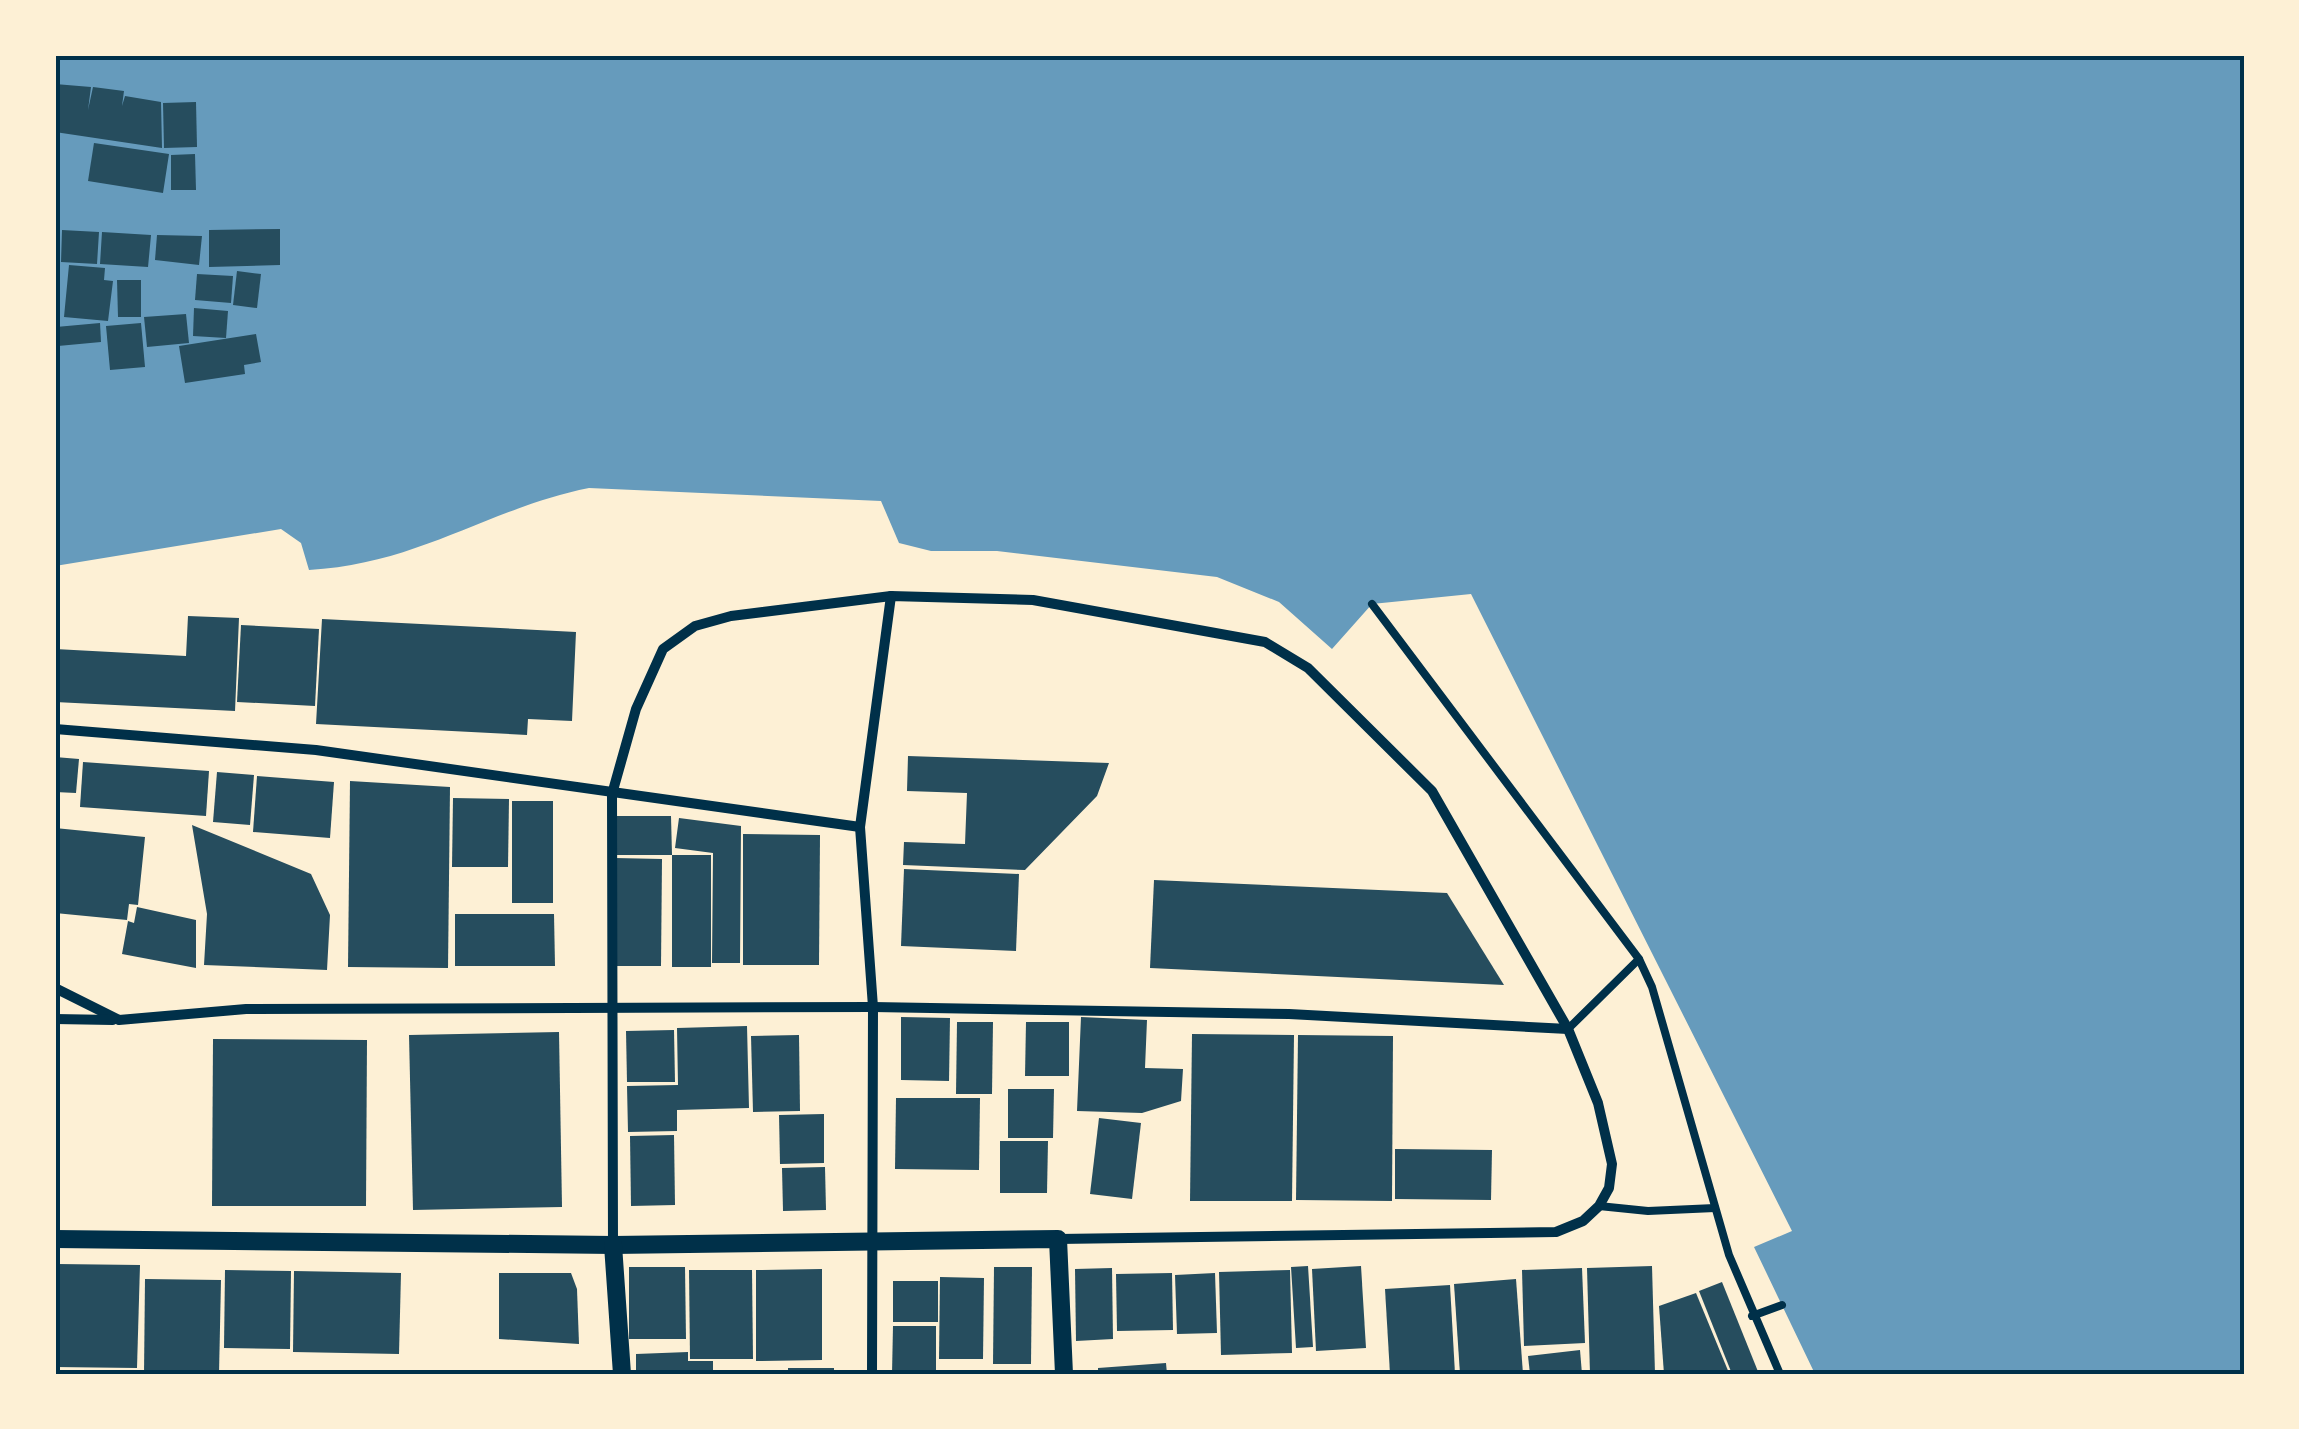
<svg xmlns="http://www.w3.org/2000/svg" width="2299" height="1429" font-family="'PT Sans Narrow',sans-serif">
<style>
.water{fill:#669bbc}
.building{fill:#264d5e}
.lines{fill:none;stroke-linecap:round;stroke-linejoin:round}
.service{stroke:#003049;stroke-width:8}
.minor{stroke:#003049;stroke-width:10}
.tertiary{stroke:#003049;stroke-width:18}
.neatline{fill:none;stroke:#003049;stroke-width:4}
</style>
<rect width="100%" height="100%" fill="#fdf0d5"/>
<path class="water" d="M55 55H2244V1374H1815L1754 1247 1792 1231 1471 594 1372 604 1332 649 1279 602 1217 577 997 551H931L899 543 881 501 589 488C489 508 419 564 309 570L301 543 281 529 55 566Z"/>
<g class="building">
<polygon points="55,84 91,87 88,110 93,87 124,91 122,106 125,96 161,102 162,148 55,132"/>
<polygon points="196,102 197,147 164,148 163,103"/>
<polygon points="94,143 169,154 163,193 88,181"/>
<polygon points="195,154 196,190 171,190 171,155"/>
<polygon points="280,229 280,265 209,267 209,230"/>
<polygon points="62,230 99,232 97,264 61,262"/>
<polygon points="102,232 151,235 148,267 100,264"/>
<polygon points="157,235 202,236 199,265 155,260"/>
<polygon points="69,265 105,268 104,280 113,281 108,321 64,317"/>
<polygon points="237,271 261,274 257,308 233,305"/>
<polygon points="197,274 233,276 231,303 195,300"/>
<polygon points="117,280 141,280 141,317 118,317"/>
<polygon points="194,308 228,311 226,338 193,336"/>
<polygon points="186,314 189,343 147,347 144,317"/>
<polygon points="100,323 101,342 58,346 56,327"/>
<polygon points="141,323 145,367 110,370 106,326"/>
<polygon points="256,334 261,362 244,365 245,374 185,383 179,346"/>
<polygon points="188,616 239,618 235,711 55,702 55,649 186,656"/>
<polygon points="322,619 576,632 572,721 528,719 527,735 316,724"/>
<polygon points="241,625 319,629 315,706 237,702"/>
<polygon points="908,756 1109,763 1097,796 1025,870 903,865 904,842 965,844 967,793 907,791"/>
<polygon points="55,757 79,759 76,793 55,792"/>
<polygon points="83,762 209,771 206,816 80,807"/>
<polygon points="217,772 254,775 250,825 213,822"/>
<polygon points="257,776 334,782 330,838 253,832"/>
<polygon points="350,781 450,787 448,968 348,967"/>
<polygon points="453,798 509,799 508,867 452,867"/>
<rect x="512" y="801" width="41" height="102"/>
<polygon points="616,816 671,816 672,855 616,855"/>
<polygon points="679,818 741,826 740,963 712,963 713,853 675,848"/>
<polygon points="192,825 311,874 330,915 327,970 204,965 207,914"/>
<polygon points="55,828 145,837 138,905 129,904 127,920 55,913"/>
<polygon points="743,834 820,835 819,965 743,965"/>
<rect x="672" y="855" width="39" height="112"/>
<polygon points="615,858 662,859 661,966 614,966"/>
<polygon points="904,869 1019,874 1016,951 901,946"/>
<polygon points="1154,880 1447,893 1504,985 1150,968"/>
<polygon points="137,907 196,920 196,968 122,954 128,921 134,923"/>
<polygon points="455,914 554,914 555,966 455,966"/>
<polygon points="901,1017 950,1018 949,1081 901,1080"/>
<polygon points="1081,1017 1147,1020 1145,1068 1183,1069 1181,1101 1142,1113 1077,1111"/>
<polygon points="957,1022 993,1022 992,1094 956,1094"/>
<polygon points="1026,1022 1069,1022 1069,1076 1025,1076"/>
<polygon points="747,1026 749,1108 677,1110 677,1131 628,1132 627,1086 678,1085 677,1028"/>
<polygon points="674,1030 675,1082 627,1082 626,1031"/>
<polygon points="559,1032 562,1207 413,1210 409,1035"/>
<polygon points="1192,1034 1294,1035 1292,1201 1190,1201"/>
<polygon points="799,1035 800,1111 753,1112 751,1036"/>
<polygon points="1298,1035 1393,1036 1392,1201 1296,1200"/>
<polygon points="213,1039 367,1040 366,1206 212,1206"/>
<polygon points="1008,1089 1054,1089 1053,1138 1008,1138"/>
<polygon points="896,1098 980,1098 979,1170 895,1169"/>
<polygon points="824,1114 824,1163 780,1164 779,1115"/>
<polygon points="1099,1118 1141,1123 1132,1199 1090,1194"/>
<polygon points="674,1135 675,1205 631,1206 630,1136"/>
<polygon points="1000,1141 1048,1141 1047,1193 1000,1193"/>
<polygon points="1395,1149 1492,1150 1491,1200 1395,1199"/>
<polygon points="825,1167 826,1210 783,1211 782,1168"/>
<polygon points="57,1264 140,1265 137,1368 55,1367"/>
<polygon points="1308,1266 1313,1347 1296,1348 1291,1267"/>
<polygon points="1361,1266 1366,1348 1316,1351 1312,1269"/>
<polygon points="1652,1266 1655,1374 1590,1374 1587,1268"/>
<polygon points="629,1267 685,1267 686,1339 629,1339"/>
<polygon points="994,1267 1032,1267 1031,1364 993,1364"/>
<polygon points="1112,1268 1113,1339 1076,1341 1075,1269"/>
<polygon points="1582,1268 1585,1343 1524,1346 1522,1270"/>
<polygon points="822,1269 822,1360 756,1361 756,1270"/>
<polygon points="225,1270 291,1271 290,1349 224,1348"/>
<polygon points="689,1270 752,1270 753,1359 690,1359"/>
<polygon points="1290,1270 1292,1353 1221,1355 1219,1272"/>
<polygon points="294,1271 401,1273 399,1354 293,1352"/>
<polygon points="499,1273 571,1273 577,1289 579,1344 499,1339"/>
<polygon points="1172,1273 1173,1330 1117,1331 1116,1274"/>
<polygon points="1215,1273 1217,1333 1177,1334 1175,1275"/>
<polygon points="940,1277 984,1278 983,1359 939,1359"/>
<polygon points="145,1279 221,1280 219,1374 144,1374"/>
<polygon points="1516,1279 1523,1374 1460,1374 1454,1284"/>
<rect x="893" y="1281" width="45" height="41"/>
<polygon points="1722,1282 1759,1374 1732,1374 1699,1291"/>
<polygon points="1450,1285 1455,1374 1390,1374 1385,1289"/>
<polygon points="1696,1293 1729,1373 1664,1374 1659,1306"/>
<polygon points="893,1326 936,1326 936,1374 892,1374"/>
<polygon points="1580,1350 1582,1374 1530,1374 1528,1356"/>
<polygon points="688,1352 688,1361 713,1361 713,1374 636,1374 636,1354"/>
<polygon points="1166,1363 1167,1374 1098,1374 1098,1368"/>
<rect x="788" y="1368" width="46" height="6"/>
</g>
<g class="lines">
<g class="service">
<polyline points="1372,604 1639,959 1652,987 1729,1255 1780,1374"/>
<polyline points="1568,1029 1639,959"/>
<polyline points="1599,1206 1648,1211 1715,1208"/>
<polyline points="1752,1316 1782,1305"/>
</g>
<g class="minor">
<polyline points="55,729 316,750 860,827"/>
<polyline points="55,988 119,1020 246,1009 873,1007 1289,1014 1568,1029"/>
<polyline points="55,1019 113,1020"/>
<polyline points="613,1245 612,794 636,709 663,649 695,626 731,616 891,596 1033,600 1265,642 1308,668 1432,791 1568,1029 1598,1103 1612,1164 1609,1188 1599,1206 1583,1221 1556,1232 1058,1239"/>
<polyline points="872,1374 873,1007 860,827 891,596"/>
</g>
<g class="tertiary">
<polyline points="55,1239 613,1245 1058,1239 1064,1374"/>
<polyline points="613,1245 622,1374"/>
</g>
</g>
<rect width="2299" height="1429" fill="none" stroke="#fdf0d5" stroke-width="115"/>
<rect x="58" y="58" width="2184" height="1314" class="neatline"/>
</svg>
